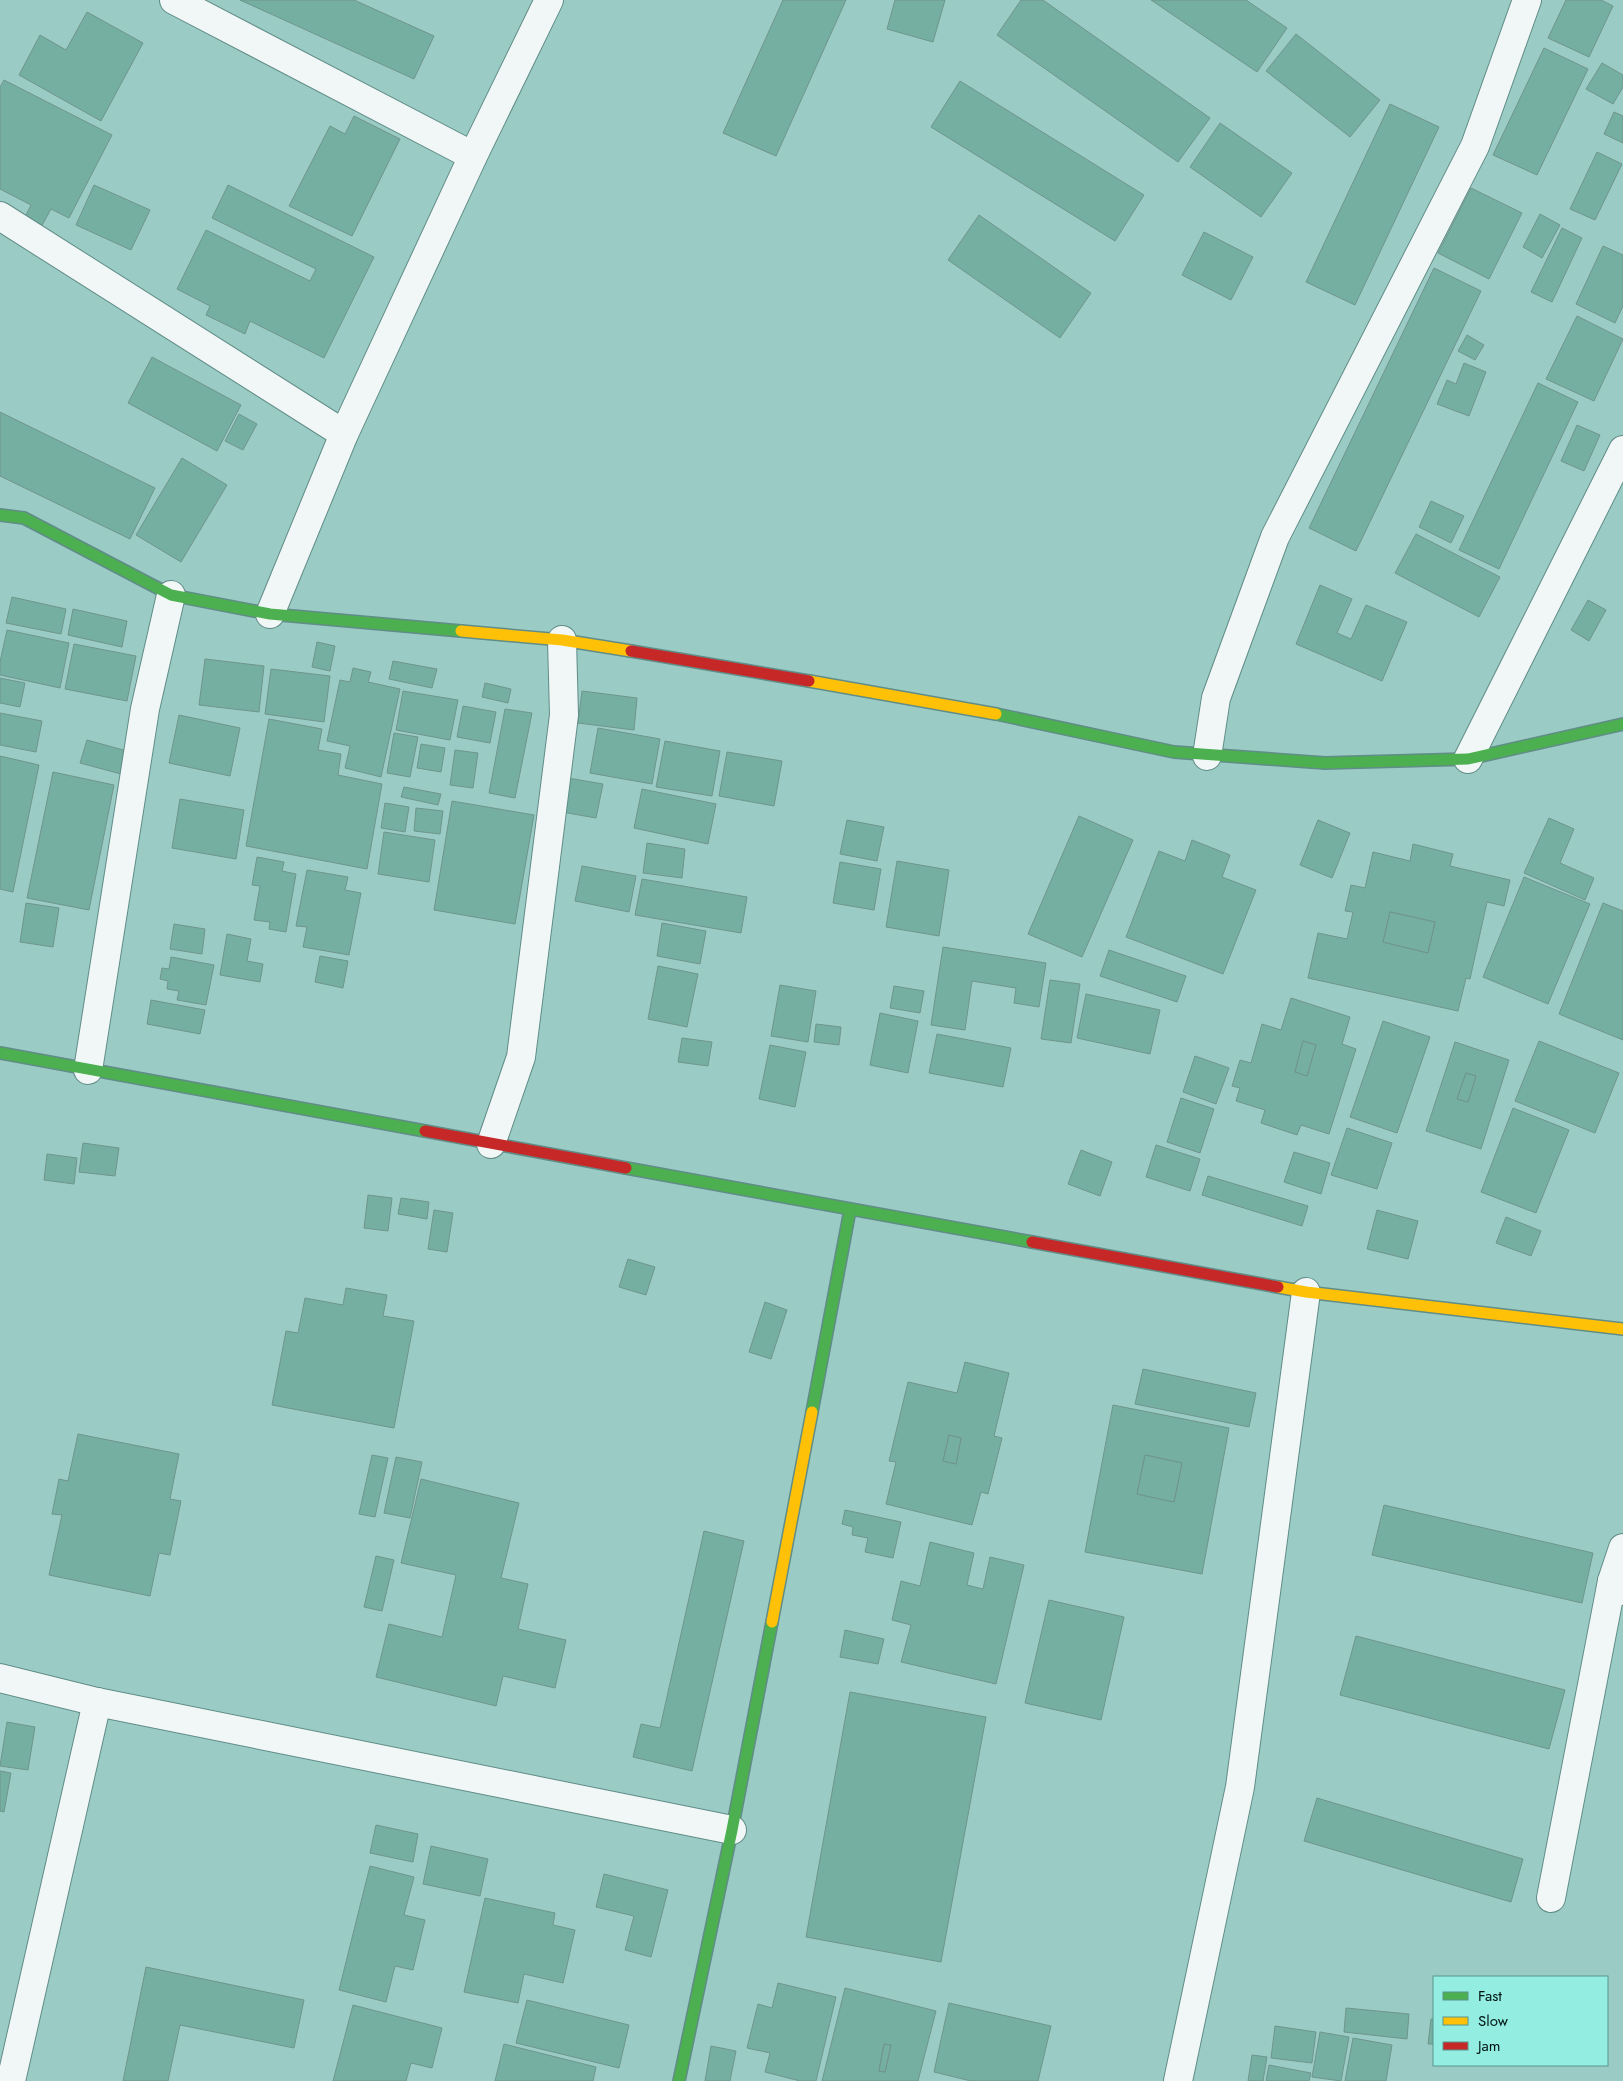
<svg xmlns="http://www.w3.org/2000/svg" width="1623" height="2081" font-family="Jost,sans-serif">
<style>
.building{fill:#74afa1;stroke:#70958c;fill-rule:evenodd}
.lines{fill:none;stroke-linecap:round;stroke-linejoin:round}
.street-casing{stroke:#618c87;stroke-width:30}
.fast-casing{stroke:#618c87;stroke-width:14}
.slow-casing{stroke:#618c87;stroke-width:14}
.jam-casing{stroke:#618c87;stroke-width:14}
.street{stroke:#f0f7f6;stroke-width:28}
.fast{stroke:#4caf50;stroke-width:11}
.slow{stroke:#ffc107;stroke-width:11}
.jam{stroke:#c62828;stroke-width:11}
</style>
<rect width="100%" height="100%" fill="#9accc5"/>
<g class="building">
<polygon points="240,0 354,0 434,36 414,79"/>
<polygon points="783,0 846,0 776,156 723,133"/>
<polygon points="895,0 945,0 933,42 887,29"/>
<polygon points="1021,0 1043,0 1210,118 1178,162 997,35"/>
<polygon points="1151,0 1246,0 1287,28 1257,72"/>
<polygon points="1566,0 1601,0 1613,6 1589,57 1548,38"/>
<polygon points="87,12 143,43 101,121 19,75 40,35 66,50"/>
<polygon points="1296,34 1380,100 1350,137 1266,71"/>
<polygon points="1544,48 1588,69 1537,175 1493,155"/>
<polygon points="1602,63 1623,75 1623,87 1613,104 1586,89"/>
<polygon points="4,80 112,135 69,218 51,209 40,229 23,221 31,205 0,189 0,87"/>
<polygon points="960,81 1144,195 1115,241 931,127"/>
<polygon points="1390,104 1439,127 1355,305 1306,282"/>
<polygon points="1614,112 1623,116 1623,143 1604,134"/>
<polygon points="354,116 400,139 352,236 289,206 330,126 345,134"/>
<polygon points="1220,123 1292,173 1261,217 1190,167"/>
<polygon points="1597,152 1622,164 1595,220 1570,209"/>
<polygon points="94,185 150,210 131,250 76,225"/>
<polygon points="228,185 374,257 324,358 250,321 245,334 206,315 210,306 177,289 206,230 310,281 316,269 212,218"/>
<polygon points="1471,188 1522,213 1489,279 1438,253"/>
<polygon points="1540,214 1560,225 1542,258 1523,247"/>
<polygon points="979,215 1091,293 1060,338 948,260"/>
<polygon points="1562,228 1582,238 1552,302 1531,292"/>
<polygon points="1204,232 1253,257 1231,300 1182,275"/>
<polygon points="1603,246 1623,255 1623,306 1615,323 1576,304"/>
<polygon points="1434,268 1481,291 1356,551 1309,528"/>
<polygon points="1577,316 1623,339 1594,401 1546,379"/>
<polygon points="1467,335 1484,345 1475,360 1458,351"/>
<polygon points="152,357 241,405 217,451 128,403"/>
<polygon points="1464,363 1486,372 1469,416 1437,404 1447,380 1456,384"/>
<polygon points="1538,383 1578,402 1499,569 1459,550"/>
<polygon points="0,412 155,488 130,539 0,476"/>
<polygon points="239,414 257,424 243,450 225,441"/>
<polygon points="1577,425 1600,435 1584,471 1561,461"/>
<polygon points="182,458 227,485 181,562 136,535"/>
<polygon points="1431,501 1464,516 1451,543 1419,527"/>
<polygon points="1416,534 1500,577 1479,617 1395,573"/>
<polygon points="1320,585 1352,599 1337,633 1351,639 1366,605 1407,622 1382,681 1296,644"/>
<polygon points="12,597 66,609 61,634 6,623"/>
<polygon points="1588,600 1606,610 1589,641 1571,630"/>
<polygon points="73,609 127,621 122,647 68,635"/>
<polygon points="7,630 69,643 60,688 0,675 0,662"/>
<polygon points="317,642 335,646 330,671 312,667"/>
<polygon points="74,644 136,656 127,701 65,689"/>
<polygon points="205,659 264,666 259,712 199,705"/>
<polygon points="393,661 437,669 432,688 389,679"/>
<polygon points="353,668 371,672 368,682 400,689 381,777 345,768 350,746 327,741 340,680 350,682"/>
<polygon points="271,669 330,676 324,722 265,714"/>
<polygon points="0,678 25,683 20,707 0,703"/>
<polygon points="485,683 511,689 508,703 482,697"/>
<polygon points="403,691 458,700 450,740 396,730"/>
<polygon points="582,691 637,698 634,730 578,723"/>
<polygon points="463,706 496,712 490,743 457,737"/>
<polygon points="505,709 532,713 515,798 489,793"/>
<polygon points="0,713 42,721 36,752 0,745"/>
<polygon points="179,715 240,728 230,776 169,763"/>
<polygon points="269,719 322,729 318,750 341,754 338,775 382,784 367,869 246,846"/>
<polygon points="598,728 660,739 652,784 590,773"/>
<polygon points="394,733 418,737 410,777 387,773"/>
<polygon points="87,740 127,751 121,774 80,763"/>
<polygon points="665,741 720,751 712,796 656,787"/>
<polygon points="421,744 445,748 441,772 417,768"/>
<polygon points="455,750 478,753 473,788 450,785"/>
<polygon points="727,752 782,761 774,806 719,796"/>
<polygon points="0,756 39,765 13,892 0,889"/>
<polygon points="53,772 114,785 89,910 27,898"/>
<polygon points="568,778 603,784 596,818 562,812"/>
<polygon points="404,787 441,794 438,805 401,797"/>
<polygon points="642,789 716,804 708,844 634,828"/>
<polygon points="180,799 244,810 236,859 172,848"/>
<polygon points="452,801 534,815 515,924 434,910"/>
<polygon points="385,803 409,807 405,832 381,828"/>
<polygon points="416,808 443,811 440,834 414,831"/>
<polygon points="1079,816 1133,840 1082,957 1028,934"/>
<polygon points="1549,818 1574,829 1560,863 1594,878 1585,900 1524,873"/>
<polygon points="847,820 884,827 877,861 840,854"/>
<polygon points="1318,820 1350,833 1332,878 1300,865"/>
<polygon points="384,832 435,840 429,882 378,874"/>
<polygon points="1192,840 1230,855 1222,877 1256,890 1223,974 1126,937 1159,851 1185,861"/>
<polygon points="647,843 685,849 682,878 643,873"/>
<path d="M1413 844 1453 854 1450 866 1510 880 1504 906 1487 902 1470 979 1466 978 1458 1011 1308 978 1318 933 1347 939 1353 912 1345 911 1351 885 1365 888 1373 852 1410 861ZM1390 912 1435 922 1428 953 1383 942Z"/>
<polygon points="257,857 284,862 282,871 296,874 286,932 269,929 270,922 254,920 260,886 252,885"/>
<polygon points="897,861 949,870 939,936 886,927"/>
<polygon points="840,862 881,869 874,910 833,903"/>
<polygon points="582,866 636,876 629,912 575,901"/>
<polygon points="307,870 348,877 345,890 361,893 349,955 303,947 307,927 296,926"/>
<polygon points="1524,877 1590,904 1548,1004 1483,977"/>
<polygon points="642,879 747,897 741,933 635,915"/>
<polygon points="26,903 59,908 53,947 20,942"/>
<polygon points="1603,903 1623,911 1623,1040 1559,1014"/>
<polygon points="1390,912 1435,922 1428,953 1383,942"/>
<polygon points="662,923 706,931 700,964 657,956"/>
<polygon points="174,924 205,929 202,954 170,949"/>
<polygon points="227,934 251,939 247,961 263,964 260,982 220,975"/>
<polygon points="943,947 1046,963 1039,1007 1014,1003 1016,988 972,981 965,1030 931,1025"/>
<polygon points="1109,950 1186,976 1177,1002 1100,976"/>
<polygon points="320,956 348,961 343,988 315,982"/>
<polygon points="171,957 214,965 206,1005 177,1000 179,991 167,989 168,981 160,979 162,968 169,969"/>
<polygon points="658,966 698,974 687,1027 648,1019"/>
<polygon points="1050,980 1080,984 1071,1043 1041,1039"/>
<polygon points="780,985 816,991 808,1042 771,1036"/>
<polygon points="894,986 924,991 920,1013 890,1008"/>
<polygon points="1086,994 1160,1010 1150,1054 1077,1038"/>
<path d="M1291 998 1350 1017 1342 1044 1356 1049 1329 1134 1301 1125 1297 1135 1261 1123 1265 1110 1236 1101 1240 1088 1232 1086 1240 1060 1251 1063 1262 1024 1281 1030ZM1303 1041 1316 1045 1307 1076 1295 1072Z"/>
<polygon points="151,1000 205,1010 200,1034 147,1024"/>
<polygon points="880,1013 918,1021 908,1073 870,1065"/>
<polygon points="1383,1021 1430,1037 1397,1133 1350,1117"/>
<polygon points="816,1024 841,1027 839,1045 814,1042"/>
<polygon points="937,1034 1011,1048 1003,1087 929,1073"/>
<polygon points="682,1038 712,1042 708,1066 678,1062"/>
<polygon points="1303,1041 1316,1045 1307,1076 1295,1072"/>
<polygon points="1539,1041 1619,1073 1595,1133 1515,1101"/>
<path d="M1455 1042 1509 1060 1481 1149 1426 1131ZM1466 1073 1476 1076 1468 1102 1457 1099Z"/>
<polygon points="770,1045 806,1052 795,1107 759,1099"/>
<polygon points="1195,1056 1229,1068 1216,1104 1183,1092"/>
<polygon points="1466,1073 1476,1076 1468,1102 1457,1099"/>
<polygon points="1181,1098 1214,1109 1200,1153 1167,1142"/>
<polygon points="1513,1108 1569,1130 1536,1213 1481,1192"/>
<polygon points="1347,1128 1392,1143 1377,1189 1331,1175"/>
<polygon points="83,1143 119,1148 115,1176 79,1172"/>
<polygon points="1156,1145 1200,1159 1190,1191 1146,1177"/>
<polygon points="1081,1150 1112,1162 1100,1196 1068,1184"/>
<polygon points="1294,1152 1330,1163 1321,1194 1284,1182"/>
<polygon points="47,1154 77,1158 74,1184 44,1180"/>
<polygon points="1208,1176 1308,1206 1302,1226 1202,1195"/>
<polygon points="368,1195 392,1198 388,1231 364,1228"/>
<polygon points="401,1198 429,1202 427,1219 398,1214"/>
<polygon points="434,1210 453,1213 447,1252 428,1249"/>
<polygon points="1377,1210 1418,1221 1408,1259 1367,1249"/>
<polygon points="1506,1217 1541,1231 1531,1256 1496,1243"/>
<polygon points="628,1259 655,1267 646,1295 619,1287"/>
<polygon points="346,1288 387,1295 383,1316 414,1321 394,1428 272,1405 286,1331 298,1333 305,1298 343,1305"/>
<polygon points="765,1302 787,1310 771,1359 749,1352"/>
<path d="M965 1362 1009 1373 994 1436 1002 1438 988 1494 981 1492 972 1525 886 1504 896 1462 889 1461 908 1382 957 1393ZM949 1435 961 1438 956 1464 943 1461Z"/>
<polygon points="1143,1369 1256,1393 1249,1427 1135,1404"/>
<path d="M1113 1405 1229 1428 1202 1574 1085 1552ZM1145 1455 1182 1463 1174 1502 1137 1494Z"/>
<polygon points="78,1434 179,1454 170,1499 181,1501 170,1555 159,1553 150,1596 49,1575 62,1515 52,1514 59,1479 68,1481"/>
<polygon points="949,1435 961,1438 956,1464 943,1461"/>
<polygon points="372,1455 388,1458 375,1517 359,1514"/>
<polygon points="1145,1455 1182,1463 1174,1502 1137,1494"/>
<polygon points="396,1457 422,1462 410,1518 384,1513"/>
<polygon points="421,1479 519,1503 501,1578 528,1584 518,1629 566,1640 555,1688 503,1676 496,1706 376,1677 389,1624 442,1637 456,1575 401,1563"/>
<polygon points="1384,1505 1593,1553 1582,1603 1372,1555"/>
<polygon points="845,1510 901,1522 893,1558 865,1552 868,1538 852,1535 853,1527 842,1524"/>
<polygon points="704,1531 744,1541 692,1771 633,1757 641,1724 660,1728"/>
<polygon points="930,1542 974,1553 967,1585 983,1589 990,1557 1024,1565 996,1684 901,1662 911,1625 892,1620 901,1581 920,1586"/>
<polygon points="376,1556 394,1560 382,1611 364,1607"/>
<polygon points="1049,1600 1124,1617 1101,1720 1025,1703"/>
<polygon points="845,1630 884,1639 878,1664 840,1657"/>
<polygon points="1356,1636 1565,1690 1549,1749 1340,1695"/>
<polygon points="850,1692 986,1717 941,1962 806,1937"/>
<polygon points="7,1722 35,1727 28,1770 0,1766"/>
<polygon points="0,1771 11,1773 4,1812 0,1811"/>
<polygon points="1317,1798 1523,1859 1511,1902 1304,1841"/>
<polygon points="376,1825 418,1834 413,1862 370,1853"/>
<polygon points="431,1846 488,1859 480,1896 423,1884"/>
<polygon points="370,1866 414,1877 404,1915 425,1920 413,1970 395,1966 386,2002 339,1990"/>
<polygon points="604,1874 668,1890 651,1957 625,1950 634,1916 596,1907"/>
<polygon points="485,1898 555,1913 553,1925 575,1930 563,1983 524,1974 518,2003 464,1992"/>
<polygon points="146,1967 304,2000 294,2048 180,2025 168,2081 123,2081"/>
<polygon points="778,1983 836,1997 816,2081 800,2081 765,2072 770,2053 747,2048 758,2004 772,2008"/>
<path d="M845 1988 936 2011 918 2081H822ZM884 2044 891 2045 885 2072 879 2071Z"/>
<polygon points="527,2000 629,2025 619,2068 516,2043"/>
<polygon points="949,2003 1051,2026 1038,2081 971,2081 934,2072"/>
<polygon points="353,2005 442,2028 432,2068 411,2063 406,2081 333,2081"/>
<polygon points="1346,2008 1409,2014 1407,2039 1344,2032"/>
<polygon points="1431,2019 1434,2019 1434,2044 1428,2044"/>
<polygon points="1275,2026 1316,2032 1312,2063 1271,2058"/>
<polygon points="1320,2032 1349,2037 1341,2081 1312,2077"/>
<polygon points="1353,2038 1392,2045 1386,2081 1345,2081"/>
<polygon points="504,2044 596,2067 593,2081 495,2081"/>
<polygon points="884,2044 891,2045 885,2072 879,2071"/>
<polygon points="711,2046 736,2051 730,2081 705,2081"/>
<polygon points="1252,2055 1267,2057 1263,2081 1248,2081"/>
<polygon points="1269,2065 1311,2073 1309,2081 1266,2081"/>
</g>
<g class="lines">
<defs>
<g id="street">
<polyline points="174,0 473,156"/>
<polyline points="0,216 344,434"/>
<polyline points="270,614 344,434 473,156 549,0"/>
<polyline points="1207,756 1216,698 1275,537 1475,146 1527,0"/>
<polyline points="1468,759 1623,450"/>
<polyline points="88,1070 145,709 171,595"/>
<polyline points="491,1144 521,1057 564,715 562,640"/>
<polyline points="1623,1548 1612,1581 1623,1591"/>
<polyline points="0,1678 97,1702 732,1830"/>
<polyline points="1551,1898 1612,1581"/>
<polyline points="11,2081 97,1702"/>
<polyline points="1178,2081 1240,1787 1306,1292"/>
</g>
<g id="fast">
<polyline points="0,515 24,518 171,595 270,614 461,631"/>
<polyline points="996,714 1174,752 1325,763 1468,759 1623,724"/>
<polyline points="0,1053 425,1131"/>
<polyline points="626,1168 1032,1242"/>
<polyline points="812,1412 850,1210"/>
<polyline points="679,2081 732,1830 772,1622"/>
</g>
<g id="slow">
<polyline points="461,631 562,640 631,651"/>
<polyline points="809,681 996,714"/>
<polyline points="1278,1287 1306,1292 1623,1329"/>
<polyline points="772,1622 812,1412"/>
</g>
<g id="jam">
<polyline points="631,651 809,681"/>
<polyline points="425,1131 626,1168"/>
<polyline points="1032,1242 1278,1287"/>
</g>
</defs>
<use href="#street" class="street-casing"/>
<use href="#fast" class="fast-casing"/>
<use href="#slow" class="slow-casing"/>
<use href="#jam" class="jam-casing"/>
<use href="#street" class="street"/>
<use href="#fast" class="fast"/>
<use href="#slow" class="slow"/>
<use href="#jam" class="jam"/>
</g>
<rect x="1433" y="1976" width="175" height="90" fill="#93ede1" stroke="#58968e"/>
<rect x="1443" y="1992" width="25" height="8" fill="#4caf50" stroke="#58968e"/>
<text x="1478" y="2001" font-size="15" fill="#001412">Fast</text>
<rect x="1443" y="2017" width="25" height="8" fill="#ffc107" stroke="#58968e"/>
<text x="1478" y="2026" font-size="15" fill="#001412">Slow</text>
<rect x="1443" y="2042" width="25" height="8" fill="#c62828" stroke="#58968e"/>
<text x="1478" y="2051" font-size="15" fill="#001412">Jam</text>
</svg>
